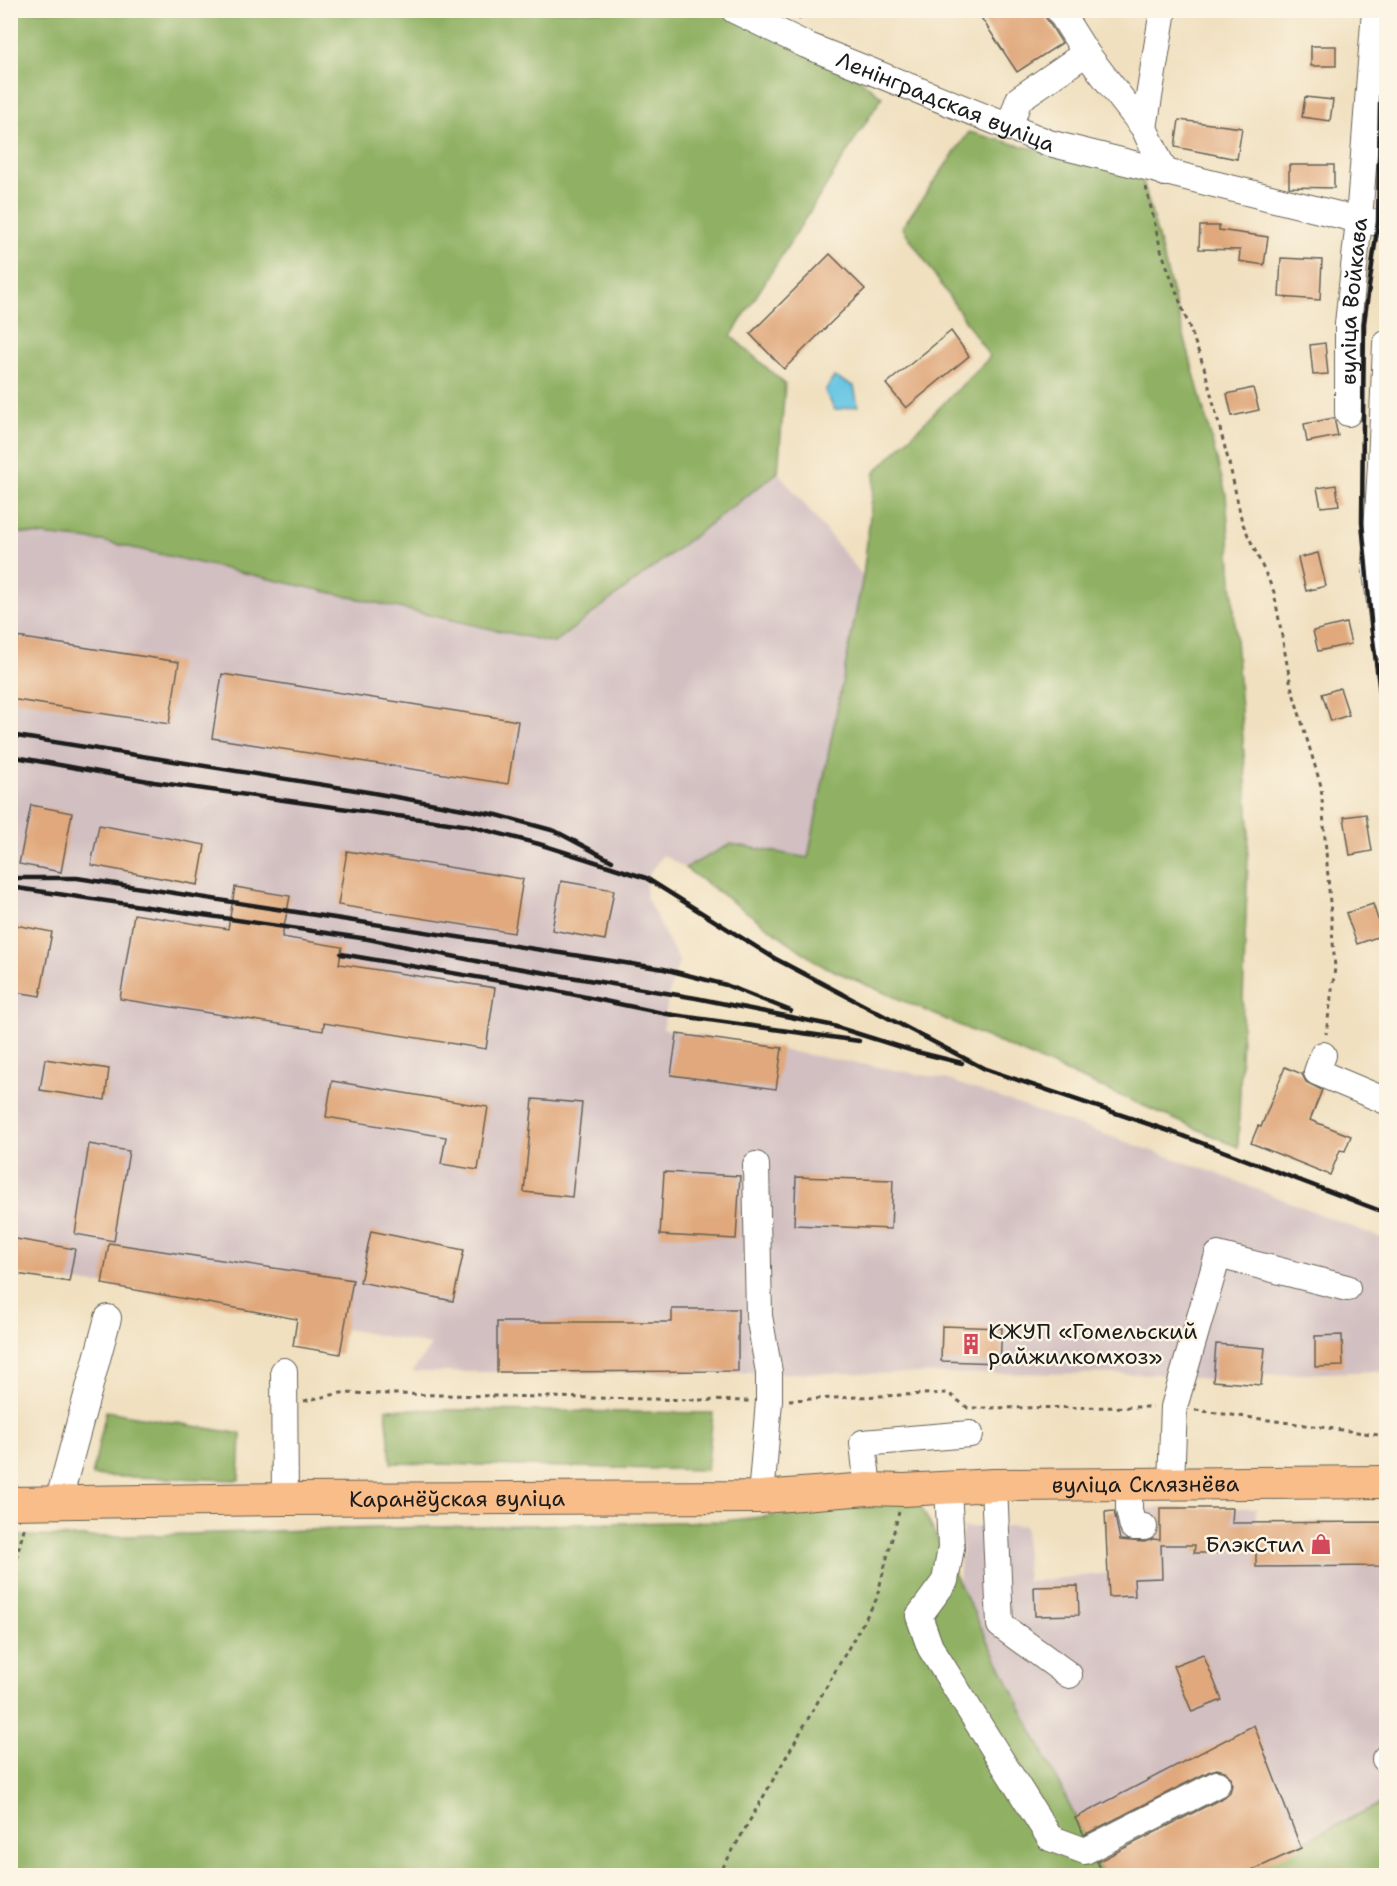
<svg xmlns="http://www.w3.org/2000/svg" width="1397" height="1886" font-family="'Shantell Sans',sans-serif">
<style>
.industrial{fill:#d2bfc1}
.forest{fill:#90b164;stroke:#566640;stroke-width:1.5}
.water{fill:#66c5e4;stroke:#417080;stroke-width:1.5}
.building{fill:#e0a87c}
.lines{fill:none;stroke-linecap:round;stroke-linejoin:round}
.minor-casing{stroke:#666155;stroke-width:28}
.major-casing{stroke:#666155;stroke-width:34}
.path{stroke:#666155;stroke-width:3;stroke-dasharray:4.5 4.5;stroke-linecap:butt}
.minor{stroke:#fff;stroke-width:26}
.major{stroke:#f8bd89;stroke-width:32}
.rail{stroke:#1c1c1c;stroke-width:4.5}
.labels{text-anchor:middle;stroke-width:5;stroke-linejoin:round;paint-order:stroke}
.street-label{font-size:22px;fill:#1c1c1c;stroke:#fcf5e5}
.poi-label{font-size:22px;fill:#1c1c1c;stroke:#fcf5e5;text-anchor:start}
</style>
<rect width="100%" height="100%" fill="#fcf5e5"/>
<filter id="ink" filterUnits="userSpaceOnUse"><feTurbulence type="fractalNoise" baseFrequency=".0167" numOctaves="2"/><feDisplacementMap in="SourceGraphic" scale="12" xChannelSelector="R" yChannelSelector="G"/><feConvolveMatrix kernelMatrix="1 2 1 2 8 2 1 2 1" color-interpolation-filters="sRGB"/></filter>
<filter id="wash" filterUnits="userSpaceOnUse"><feTurbulence type="fractalNoise" baseFrequency=".008" numOctaves="4" result="noise"/><feDisplacementMap in="SourceGraphic" scale="24" xChannelSelector="R" yChannelSelector="G"/><feGaussianBlur stdDeviation="1.35" result="paint"/><feColorMatrix in="noise" values="0 0 0 0 0 0 0 0 0 0 0 0 0 0 0 0 0 1.4 0 .05"/><feComposite in="paint" operator="in"/></filter>
<g filter="url(#wash)">
<rect width="100%" height="100%" fill="#f0e0c0"/>
<g class="industrial">
<polygon points="778,472 863,576 808,858 731,844 685,868 663,855 646,878 646,897 679,961 669,993 663,1029 945,1079 1213,1172 1386,1240 1386,1371 1263,1375 1261,1385 1164,1374 412,1372 431,1345 345,1329 340,1354 293,1346 297,1319 102,1284 69,1282 11,1273 10,532 102,541 554,643"/>
<polygon points="1160,1508 1256,1508 1256,1523 1386,1522 1386,1803 1301,1848 1254,1725 1075,1818 959,1583 963,1528 1025,1525 1027,1582 1108,1573 1105,1512"/>
</g>
<g class="forest">
<polygon points="10,11 780,11 785,20 882,97 731,336 785,384 778,472 554,643 102,541 11,532"/>
<polygon points="969,132 1142,177 1226,494 1249,826 1238,1147 821,965 685,868 731,844 808,858 863,576 875,472 990,357 902,227"/>
<polygon points="386,1409 713,1413 707,1470 391,1463"/>
<polygon points="106,1411 241,1434 239,1480 92,1476"/>
<polygon points="918,1500 1104,1875 11,1876 11,1536 94,1537 339,1529 724,1521"/>
<polygon points="1386,1801 1386,1875 1235,1875"/>
</g>
<polygon class="water" points="834,377 854,386 858,406 835,410 825,391"/>
<g id="blocks">
<g class="building">
<polygon points="976,10 1044,10 1046,18 1062,43 1017,72"/>
<rect x="1311" y="46" width="25" height="20"/>
<polygon points="1305,97 1333,100 1330,121 1302,117"/>
<polygon points="1179,120 1242,128 1237,159 1175,147"/>
<polygon points="1289,165 1334,165 1334,188 1289,187"/>
<polygon points="1200,226 1219,226 1219,230 1268,237 1264,265 1239,261 1240,250 1199,249"/>
<polygon points="830,254 865,289 784,369 750,334"/>
<polygon points="1281,258 1322,260 1320,300 1279,297"/>
<polygon points="951,331 969,356 906,408 886,384"/>
<polygon points="1325,343 1328,374 1313,375 1310,345"/>
<polygon points="1253,388 1259,410 1232,416 1227,394"/>
<polygon points="1334,418 1338,436 1307,442 1304,424"/>
<polygon points="1336,485 1339,505 1321,507 1317,488"/>
<polygon points="1318,553 1326,586 1306,591 1298,558"/>
<polygon points="1346,623 1351,644 1318,651 1313,631"/>
<polygon points="10,636 179,662 169,724 10,699"/>
<polygon points="222,674 518,721 508,784 212,738"/>
<polygon points="1340,688 1349,715 1331,721 1322,694"/>
<polygon points="31,805 72,813 61,872 19,864"/>
<polygon points="1366,814 1372,851 1350,855 1344,817"/>
<polygon points="99,825 205,845 198,885 91,865"/>
<polygon points="347,851 523,879 514,933 338,905"/>
<polygon points="561,881 614,890 605,940 552,930"/>
<polygon points="235,887 290,896 282,937 342,947 339,964 495,988 486,1049 324,1023 323,1031 120,999 134,914 228,929"/>
<polygon points="1373,904 1383,935 1357,944 1346,913"/>
<polygon points="10,924 52,932 40,996 10,991"/>
<polygon points="677,1034 782,1048 776,1089 671,1075"/>
<polygon points="45,1059 109,1069 105,1100 40,1090"/>
<polygon points="1285,1067 1302,1074 1306,1082 1322,1090 1310,1120 1351,1136 1345,1151 1340,1150 1330,1175 1251,1143 1258,1126 1261,1127"/>
<polygon points="332,1081 488,1107 478,1170 441,1164 446,1137 326,1117"/>
<polygon points="533,1099 582,1103 572,1197 524,1192"/>
<polygon points="89,1144 129,1151 114,1241 75,1234"/>
<polygon points="664,1172 740,1176 736,1239 660,1235"/>
<polygon points="796,1177 893,1180 891,1229 794,1225"/>
<polygon points="371,1231 464,1250 453,1301 360,1282"/>
<polygon points="10,1238 75,1249 69,1282 10,1273"/>
<polygon points="109,1243 353,1280 340,1354 293,1346 297,1319 102,1284"/>
<polygon points="672,1309 738,1309 738,1371 497,1372 497,1322 672,1322"/>
<polygon points="942,1326 1002,1328 1000,1363 941,1361"/>
<polygon points="1342,1335 1343,1366 1315,1367 1315,1336"/>
<polygon points="1216,1344 1265,1348 1261,1385 1213,1381"/>
<polygon points="1160,1508 1233,1508 1232,1523 1386,1522 1386,1566 1256,1567 1256,1544 1218,1545 1218,1553 1194,1553 1195,1545 1161,1545 1162,1578 1134,1579 1135,1596 1109,1597 1105,1512 1114,1511 1120,1540 1144,1542 1153,1539 1160,1540"/>
<polygon points="1078,1586 1079,1615 1035,1616 1034,1587"/>
<polygon points="1203,1654 1222,1700 1192,1712 1173,1666"/>
<polygon points="1254,1725 1301,1848 1242,1875 1104,1875 1097,1862 1224,1797 1230,1792 1232,1785 1231,1778 1225,1771 1217,1769 1210,1771 1084,1835 1075,1818"/>
</g>
</g>
</g>
<g filter="url(#ink)">
<use href="#blocks" fill-opacity="0" stroke="#666155" stroke-width="1.5"/>
<g class="lines">
<defs>
<g id="minor">
<path id="s1" d="M734 10 806 45 1049 143 1359 220 1386 224"/>
<polyline points="1059,10 1086,53 1144,128 1165,173"/>
<polyline points="1009,128 1019,99 1086,53"/>
<polyline points="1144,128 1163,10"/>
<polyline points="1386,344 1381,464 1386,475"/>
<path id="s2" d="M1348 413V324L1359 220 1375 10"/>
<polyline points="1381,464 1375,565 1386,648"/>
<polyline points="1323,1055 1317,1072 1386,1101"/>
<polyline points="756,1165 759,1316 769,1372 769,1401 761,1497"/>
<polyline points="284,1371 285,1499"/>
<polyline points="1171,1483 1174,1407 1218,1255 1347,1288"/>
<polyline points="1129,1484 1129,1510 1133,1527 1144,1527"/>
<polyline points="994,1485 1000,1625 1069,1675"/>
<polyline points="948,1487 951,1548 945,1581 919,1616 930,1647 1050,1838 1085,1851 1217,1784"/>
<polyline points="868,1489 863,1443 970,1434"/>
<polyline points="58,1503 108,1318"/>
<polyline points="1385,1759 1386,1758"/>
</g>
<g id="major">
<path id="s3" d="M10 1503 285 1499 761 1497 868 1489 904 1490 994 1485 1386 1482"/>
</g>
</defs>
<use href="#minor" class="minor-casing"/>
<use href="#major" class="major-casing"/>
<g class="path">
<polyline points="798,10 800,20"/>
<polyline points="1146,187 1161,250 1204,367 1231,471 1242,522 1274,592 1291,686 1321,786 1335,968 1326,1034"/>
<polyline points="789,1400 948,1393 968,1408 1153,1407"/>
<polyline points="304,1401 341,1393 750,1401"/>
<polyline points="1195,1410 1386,1436"/>
<polyline points="10,1666 13,1570 25,1525"/>
<polyline points="718,1876 876,1600 899,1512"/>
</g>
<use href="#minor" class="minor"/>
<use href="#major" class="major"/>
<g class="rail">
<polyline points="1386,21 1380,103 1378,222 1364,323 1362,522 1372,632 1383,715 1386,731"/>
<polyline points="10,735 368,792 497,815 555,831 612,861"/>
<polyline points="10,756 154,782 470,826 539,844 646,878 774,958 985,1069 1178,1134 1386,1213"/>
<polyline points="10,878 77,878 664,969 726,985 791,1011"/>
<polyline points="10,887 368,939 481,962 696,998 830,1025 913,1051 962,1063"/>
<polyline points="341,954 552,990 667,1014 859,1041"/>
</g>
</g>
</g>
<defs>
<symbol id="building-bare" viewBox="-9 -9 18 18"><path d="M-4-6H4V6H1V3H-1V6H-4ZM-2.5-4.3h1.7v1.8h-1.7ZM.8-4.3h1.7v1.8H.8ZM-2.5-1h1.7V.8h-1.7ZM.8-1h1.7V.8H.8Z" fill="#d1495b" stroke="#fcf5e5" stroke-width="2.5" paint-order="stroke"/></symbol>
<symbol id="shop-bare" viewBox="-9 -9 18 18"><path d="M-5-2.5h2.3a2.7 3.5 0 0 1 5.4 0H5L5.5 6h-11ZM-1.5-2.5h3a1.5 2.3 0 0 0-3 0Z" fill="#d1495b" stroke="#fcf5e5" stroke-width="2.5" paint-order="stroke"/></symbol>
</defs>
<g fill-rule="evenodd">
<use href="#building-bare" x="956" y="1329" width="30" height="30"/>
<use href="#shop-bare" x="1306" y="1529" width="30" height="30"/>
</g>
<g class="labels">
<g class="street-label">
<text dy="8" stroke="none"><textPath href="#s1" startOffset="231">Ленінградская вуліца</textPath></text>
<text dy="8" stroke="none"><textPath href="#s2" startOffset="112">вуліца Войкава</textPath></text>
<text dy="8" stroke="none"><textPath href="#s3" startOffset="1136">вуліца Склязнёва</textPath></text>
<text dy="8" stroke="none"><textPath href="#s3" startOffset="447">Каранёўская вуліца</textPath></text>
</g>
<g class="poi-label">
<text x="988" y="1339">КЖУП «Гомельский<tspan x="988" dy="25">райжилкомхоз»</tspan></text>
<text x="1304" y="1552" text-anchor="end">БлэкСтил</text>
</g>
</g>
<rect width="1397" height="1886" fill="none" stroke="#fcf5e5" stroke-width="36"/>
</svg>
